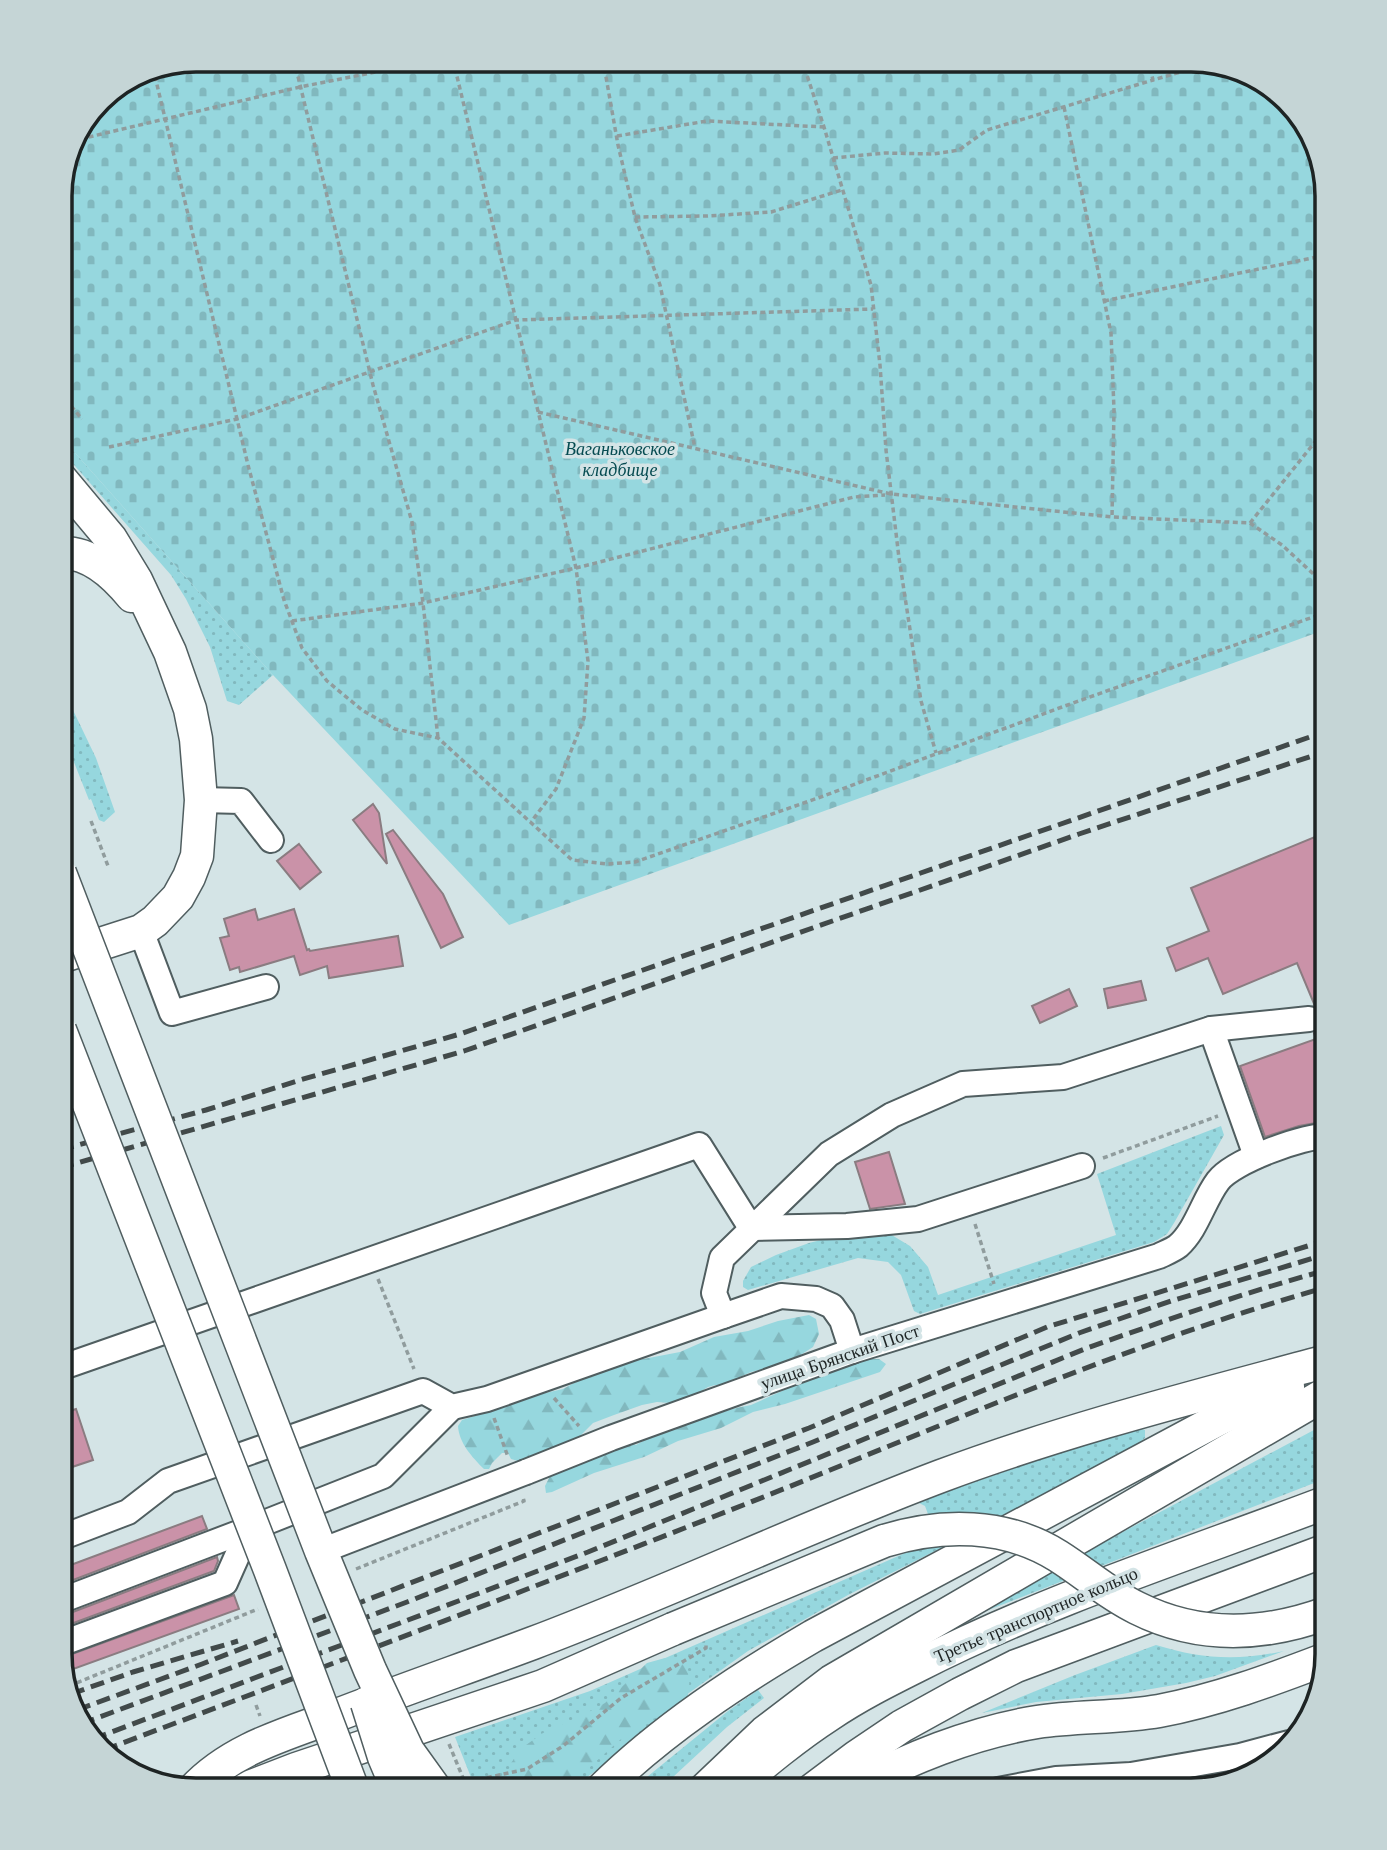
<svg xmlns="http://www.w3.org/2000/svg" width="1387" height="1850" font-family="'Libre Baskerville',serif">
<style>
.grass{fill:url(#grass-dots)}
.forest{fill:url(#forest-firs)}
.cemetery{fill:url(#cemetery-stones)}
.building{fill:#ca92a8;stroke:#8a7c81;stroke-width:2}
.lines{fill:none;stroke-linecap:round;stroke-linejoin:round}
.minor-tunnel{stroke:#b0bebf;stroke-width:24;stroke-dasharray:24 12;stroke-linecap:butt}
.minor-casing{stroke:#505e60;stroke-width:28}
.major-casing{stroke:#505e60;stroke-width:35}
.path{stroke:#909c9d;stroke-width:3.5;stroke-dasharray:5 3.5;stroke-linecap:butt}
.minor{stroke:#fff;stroke-width:24}
.major{stroke:#fff;stroke-width:32}
.rail{stroke:#424a4a;stroke-width:5;stroke-dasharray:14 7;stroke-linecap:butt}
.minor-bridge-casing{stroke:#505e60;stroke-width:28;stroke-linecap:butt}
.major-bridge-casing{stroke:#505e60;stroke-width:35;stroke-linecap:butt}
.minor-bridge{stroke:#fff;stroke-width:24}
.major-bridge{stroke:#fff;stroke-width:32}
.labels{text-anchor:middle;stroke-width:7;stroke-linejoin:round;paint-order:stroke}
.park-label{font-size:18px;font-style:italic;fill:#064b51;stroke:#d4e4e6}
.street-label{font-size:18px;fill:#1e2424;stroke:#d4e4e6}
.rim{fill:none;stroke:#1e2424;stroke-width:3.5}
</style>
<defs>
<pattern id="grass-dots" width="8" height="8" patternUnits="userSpaceOnUse" patternTransform="scale(1.75)"><rect width="8" height="8" fill="#96d7de"/><path d="M2 2h.1M6 6h.1" fill="none" stroke="#81b8be" stroke-width="1.8" stroke-linecap="round"/></pattern>
<pattern id="forest-firs" width="22" height="20" patternUnits="userSpaceOnUse" patternTransform="scale(1.75)"><rect width="22" height="20" fill="#96d7de"/><path d="M5 1l3.5 6h-7zM16 11l3.5 6h-7z" fill="#81b8be"/></pattern>
<pattern id="cemetery-stones" width="16" height="16" patternUnits="userSpaceOnUse" patternTransform="scale(1.75)"><rect width="16" height="16" fill="#96d7de"/><path d="M2 7V4a2 2 0 0 1 4 0v3zM10 15v-3a2 2 0 0 1 4 0v3z" fill="#81b8be"/></pattern>
</defs>
<rect width="100%" height="100%" fill="#d4e4e6"/>
<g class="grass">
<polygon points="60,436 273,675 239,705 227,701 210,647 186,599 171,575 60,449"/>
<polygon points="60,683 96,758 115,812 104,822 99,820 91,799 89,800 60,727"/>
<polygon points="1221,1126 1224,1135 1174,1223 1167,1234 1154,1242 920,1314 914,1311 901,1275 888,1262 858,1258 748,1290 743,1287 743,1281 751,1267 776,1255 809,1243 849,1233 890,1234 910,1246 928,1267 938,1295 1116,1235 1097,1174"/>
<polygon points="1327,1423 1327,1478 973,1616 971,1613"/>
<polygon points="1133,1427 1145,1430 1145,1438 1138,1444 1032,1502 848,1595 748,1651 686,1695 597,1770 569,1790 476,1790 455,1737 590,1691 928,1543 935,1533 925,1506 917,1502"/>
<path d="M1156 1645C1201 1659 1237 1661 1284 1651L1215 1676 1186 1683 1122 1694 1036 1702 982 1713 1075 1675Z"/>
<polygon points="758,1690 764,1698 727,1727 659,1790 631,1790 728,1711"/>
</g>
<g class="forest">
<path d="M809 1315 816 1319 819 1334 813 1347 788 1363 751 1372 722 1385H715L708 1387 690 1398 670 1403 657 1402 642 1405 614 1415 593 1423 578 1438 547 1456 518 1461 511 1459 508 1453H502L492 1463 489 1469H484C472 1457 459 1443 458 1426L462 1420 478 1415 493 1408 514 1400 563 1389 583 1378 612 1367 638 1360 680 1352 714 1337 748 1331 778 1321Z"/>
<path d="M865 1359H879L886 1364 880 1372 785 1404 753 1412 721 1428 678 1441 644 1457 594 1473 552 1492 546 1493 545 1486 552 1472 628 1442 636 1445 657 1433 682 1424 736 1408 751 1405 822 1373C831 1373 855 1363 865 1359Z"/>
<path d="M665 1658 680 1659C692 1675 690 1682 687 1701L674 1711 645 1722 620 1740 574 1781 556 1790H523C512 1786 511 1774 510 1764L526 1745 543 1733 585 1714 605 1703 647 1663Z"/>
</g>
<polygon class="cemetery" points="196,60 1199,60 1259,78 1305,121 1327,196 1327,629 509,925 273,675 60,436 60,187 73,136 106,94 144,70"/>
<g class="building">
<polygon points="373,804 379,813 387,864 353,820"/>
<polygon points="393,830 443,894 463,937 441,948 386,834"/>
<polygon points="1327,832 1327,1121 1299,1126 1265,1137 1240,1066 1316,1039 1314,1033 1322,1026 1324,1017 1321,1010 1315,1006 1297,963 1223,994 1208,958 1176,971 1167,948 1209,931 1191,888"/>
<polygon points="299,844 321,872 300,889 277,861"/>
<polygon points="255,909 258,920 294,909 307,950 309,949 310,951 398,936 403,966 329,978 327,966 300,975 294,956 240,972 239,967 230,970 220,938 229,936 224,919"/>
<polygon points="1141,981 1146,1000 1108,1008 1104,989"/>
<polygon points="1069,989 1077,1006 1040,1023 1032,1006"/>
<polygon points="889,1152 905,1204 870,1209 855,1162"/>
<polygon points="76,1409 93,1460 60,1471 60,1414"/>
<polygon points="202,1516 207,1529 60,1585 60,1569"/>
<polygon points="217,1557 218,1561 214,1571 60,1628 60,1616 65,1615"/>
<polygon points="234,1595 239,1609 65,1672 61,1658"/>
</g>
<g class="lines">
<polyline class="minor-tunnel" points="1309,1019 1327,1013"/>
<defs>
<g id="minor">
<polyline points="201,800 241,801 271,840"/>
<polyline points="141,931 172,1013 266,987"/>
<polyline points="1211,1029 1256,1156"/>
<polyline points="852,1351 842,1320 832,1306 816,1299 781,1296 723,1316 714,1293 722,1258 829,1154 892,1115 963,1084 1063,1077 1211,1029 1309,1019"/>
<polyline points="60,1368 699,1145 751,1228 847,1226 918,1219 1082,1166"/>
<path d="M526 1472 611 1438 852 1351 1159 1256C1165 1253 1173 1250 1178 1246 1197 1229 1203 1201 1218 1181 1233 1161 1303 1136 1327 1136"/>
<polyline points="60,1538 128,1512 168,1481 423,1391 452,1407 487,1399 723,1316"/>
<polyline points="60,1601 249,1529 383,1476 452,1407"/>
<polyline points="60,1644 225,1583 249,1529"/>
<polyline points="998,1790 1056,1779 1131,1775 1240,1756 1289,1743"/>
</g>
<g id="major">
<path d="M60 553C90 551 114 574 132 596"/>
<polyline points="60,957 141,931 155,921 178,897 189,877 197,856 201,800 196,739 190,709 170,652 136,580 111,539 60,478"/>
<path d="M193 1790C230 1750 283 1735 332 1717 399 1691 466 1668 533 1643 671 1591 803 1528 941 1476 1067 1429 1198 1396 1327 1361"/>
<polyline points="245,1790 252,1786 296,1769 543,1686 673,1629"/>
<path d="M601 1790C663 1729 738 1680 813 1636L1221 1418 1288 1387"/>
<polyline points="704,1790 765,1732 832,1681 1327,1393"/>
<path d="M732 1790C763 1764 795 1737 829 1715 857 1696 887 1681 917 1666 1048 1599 1190 1554 1327 1502"/>
<polyline points="812,1790 856,1757 902,1726 960,1694 1016,1666 1327,1550"/>
<path d="M848 1790C908 1759 970 1733 1037 1722 1077 1716 1119 1718 1159 1711 1217 1700 1271 1680 1326 1659"/>
</g>
</defs>
<use href="#minor" class="minor-casing"/>
<use href="#major" class="major-casing"/>
<g class="path">
<polyline points="294,60 373,385 412,522 423,603 438,738"/>
<polyline points="453,60 576,568 588,661 584,718 556,789 531,822"/>
<polyline points="603,60 618,145 635,217 660,285 695,448"/>
<polyline points="802,60 824,127 871,285 880,365 886,450 899,558 921,701 936,753"/>
<polyline points="1148,60 1153,80 1212,63"/>
<polyline points="153,68 248,465 284,600 302,648 327,681 362,710 395,729 438,738 572,860 607,864 635,862 818,798 1062,707 1327,612"/>
<polyline points="1064,107 1111,333 1114,410 1112,517"/>
<polyline points="617,136 707,121 824,127"/>
<polyline points="72,141 300,87 436,60"/>
<polyline points="833,158 885,153 933,154 959,150 987,130 1153,80"/>
<polyline points="635,217 707,216 771,212 842,190"/>
<polyline points="1104,301 1327,255"/>
<polyline points="60,393 82,419"/>
<polyline points="538,412 891,494 1112,517 1250,523 1282,545 1321,581 1327,582"/>
<polyline points="109,447 237,419 516,320 873,309"/>
<polyline points="1250,523 1327,427"/>
<polyline points="292,621 423,603 576,568 854,497 885,495"/>
<polyline points="91,821 108,866"/>
<polyline points="1103,1158 1218,1116"/>
<polyline points="975,1224 994,1284"/>
<polyline points="378,1279 414,1369"/>
<polyline points="554,1398 579,1426"/>
<polyline points="494,1418 508,1457"/>
<polyline points="356,1569 524,1501 523,1497"/>
<polyline points="69,1686 258,1609"/>
<polyline points="256,1705 260,1716"/>
<polyline points="449,1744 463,1778"/>
<polyline points="462,1783 527,1769 563,1746 621,1698 706,1648 706,1643"/>
</g>
<use href="#minor" class="minor"/>
<use href="#major" class="major"/>
<g class="rail">
<polyline points="60,1150 206,1110 300,1080 460,1034 1327,731"/>
<polyline points="60,1168 464,1051 1079,834 1327,751"/>
<polyline points="71,1694 133,1672 238,1641"/>
<polyline points="77,1710 202,1664 809,1428 1047,1327 1327,1240"/>
<polyline points="81,1724 407,1602 813,1442 1079,1333 1171,1301 1327,1254"/>
<path d="M93 1739 588 1552 1087 1348C1167 1320 1246 1292 1327 1270"/>
<path d="M104 1750C324 1667 543 1584 761 1498 948 1423 1134 1342 1327 1287"/>
</g>
<defs>
<polyline id="minor-bridge" points="321,1551 526,1472"/>
<g id="major-bridge">
<polyline points="60,873 321,1551 370,1670 408,1751 436,1790"/>
<polyline points="60,1030 270,1570 353,1790"/>
<path d="M673 1629 884 1541C942 1523 1005 1523 1058 1556 1085 1573 1108 1594 1137 1608 1199 1639 1264 1636 1327 1613"/>
<polyline points="367,1703 384,1757 398,1790"/>
</g>
</defs>
<use href="#minor-bridge" class="minor-bridge-casing"/>
<use href="#major-bridge" class="major-bridge-casing"/>
<use href="#minor-bridge" class="minor-bridge"/>
<use href="#major-bridge" class="major-bridge"/>
</g>
<g class="labels">
<g class="park-label">
<text x="620" y="455">Ваганьковское<tspan x="620" dy="21">кладбище</tspan></text>
</g>
<g class="street-label">
<text transform="translate(840 1357) rotate(-19)" y="6">улица Брянский Пост</text>
<text transform="translate(1036 1615) rotate(-23)" y="6">Третье транспортное кольцо</text>
</g>
</g>
<path d="M0 0H1387V1850H0ZM196 72H1191A124 124 0 0 1 1315 196V1654A124 124 0 0 1 1191 1778H196A124 124 0 0 1 72 1654V196A124 124 0 0 1 196 72Z" fill="#c5d5d6" fill-rule="evenodd"/>
<path class="rim" d="M196 72H1191A124 124 0 0 1 1315 196V1654A124 124 0 0 1 1191 1778H196A124 124 0 0 1 72 1654V196A124 124 0 0 1 196 72Z"/>
</svg>
